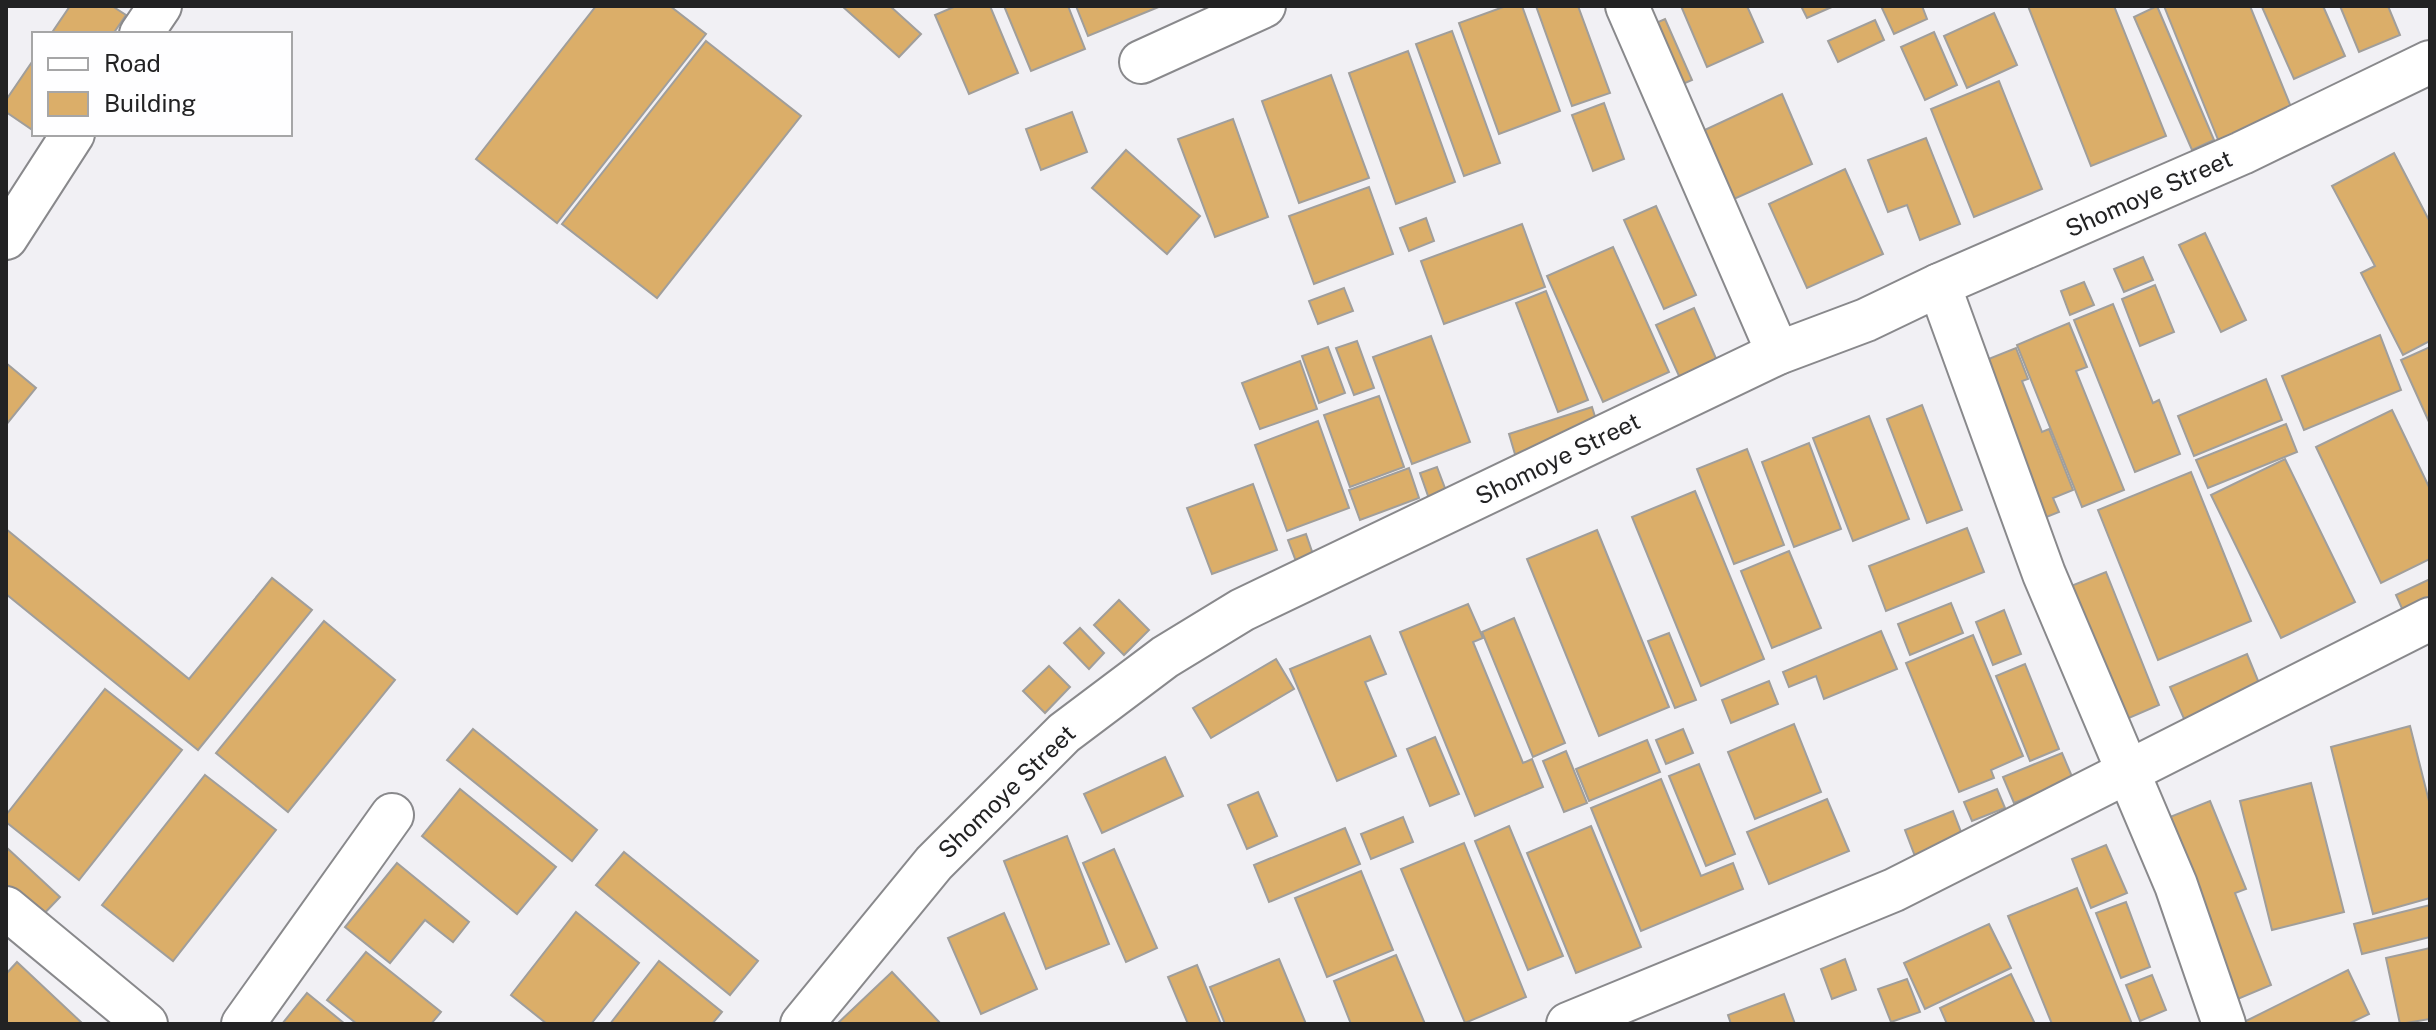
<svg xmlns="http://www.w3.org/2000/svg" width="2436" height="1030" font-family="'Public Sans',sans-serif">
<style>
.building{fill:#dbae69;stroke:#a09e9b;stroke-width:2}
.lines{fill:none;stroke-linecap:round;stroke-linejoin:round}
.street-casing{stroke:#89898c;stroke-width:46}
.street{stroke:#fff;stroke-width:42}
.labels{text-anchor:middle;stroke-width:6;stroke-linejoin:round;paint-order:stroke}
.street-label{font-size:24px;fill:#222223;stroke:#fefeff}
</style>
<rect width="100%" height="100%" fill="#f1f0f4"/>
<g class="building">
<polygon points="70,6 112,6 126,15 113,34 51,34"/>
<polygon points="596,6 670,6 706,34 557,223 476,159"/>
<polygon points="842,6 890,6 921,34 899,57"/>
<polygon points="956,6 990,6 1018,73 969,94 935,15"/>
<polygon points="1004,6 1068,6 1085,49 1031,71"/>
<polygon points="1076,6 1161,6 1088,36"/>
<polygon points="1506,6 1522,6 1560,111 1499,134 1459,23"/>
<polygon points="1536,6 1578,6 1610,93 1572,106"/>
<polygon points="1681,6 1747,6 1763,42 1707,67"/>
<polygon points="1801,6 1834,6 1807,18"/>
<polygon points="1881,6 1922,6 1927,19 1894,34"/>
<polygon points="2028,6 2114,6 2166,136 2091,166"/>
<polygon points="2157,6 2214,140 2192,150 2134,17"/>
<polygon points="2164,6 2250,6 2293,112 2219,142"/>
<polygon points="2323,6 2345,56 2294,79 2262,7"/>
<polygon points="2340,6 2388,6 2400,35 2359,52"/>
<polygon points="1994,13 2017,65 1967,88 1944,36"/>
<polygon points="1665,19 1692,80 1667,91 1640,30"/>
<polygon points="1875,20 1884,40 1838,62 1828,41"/>
<polygon points="1452,31 1500,163 1464,176 1416,44"/>
<polygon points="1934,32 1957,85 1925,100 1901,47"/>
<polygon points="706,41 801,116 657,298 562,224"/>
<polygon points="1408,51 1455,182 1396,204 1349,73"/>
<polygon points="34,59 34,131 6,112 6,100"/>
<polygon points="1331,75 1369,178 1299,203 1262,101"/>
<polygon points="1999,81 2042,189 1974,217 1931,109"/>
<polygon points="1782,94 1812,164 1725,203 1694,135"/>
<polygon points="1604,103 1624,159 1593,171 1572,115"/>
<polygon points="1072,112 1087,152 1041,170 1026,129"/>
<polygon points="1233,119 1268,217 1215,237 1178,139"/>
<polygon points="1926,138 1960,224 1920,240 1907,205 1888,212 1868,160"/>
<polygon points="1126,150 1200,216 1167,254 1092,188"/>
<polygon points="2394,153 2430,222 2430,341 2403,355 2361,273 2375,266 2332,186"/>
<polygon points="1845,169 1883,254 1807,288 1769,204"/>
<polygon points="1369,187 1393,254 1314,284 1289,216"/>
<polygon points="1656,206 1696,295 1664,309 1624,220"/>
<polygon points="1426,218 1434,241 1409,251 1400,228"/>
<polygon points="1522,224 1545,287 1444,324 1421,261"/>
<polygon points="2205,233 2246,320 2221,332 2179,245"/>
<polygon points="1613,247 1669,372 1603,402 1547,276"/>
<polygon points="2143,257 2153,280 2124,292 2114,269"/>
<polygon points="2084,282 2094,305 2070,315 2061,291"/>
<polygon points="2155,285 2174,332 2140,346 2122,299"/>
<polygon points="1344,288 1353,311 1318,324 1309,301"/>
<polygon points="1546,291 1588,400 1558,412 1516,303"/>
<polygon points="2113,304 2153,403 2159,400 2180,454 2135,472 2074,320"/>
<polygon points="1694,308 1721,370 1684,387 1656,325"/>
<polygon points="2069,323 2087,367 2076,371 2124,490 2082,507 2017,345"/>
<polygon points="2380,335 2401,390 2304,430 2282,376"/>
<polygon points="1431,336 1470,442 1412,464 1373,357"/>
<polygon points="1357,341 1374,388 1354,395 1336,348"/>
<polygon points="1328,347 1345,393 1319,403 1302,356"/>
<polygon points="2430,347 2430,422 2429,422 2401,360"/>
<polygon points="2016,348 2028,379 2022,381 2042,432 2049,429 2073,490 2053,498 2059,512 2039,520 1976,364"/>
<polygon points="1300,361 1317,409 1260,429 1242,383"/>
<polygon points="6,363 36,388 6,425"/>
<polygon points="2266,379 2282,420 2194,456 2178,416"/>
<polygon points="1379,396 1404,467 1350,487 1324,415"/>
<polygon points="1922,405 1962,510 1927,523 1887,419"/>
<polygon points="1592,407 1601,435 1517,461 1509,434"/>
<polygon points="2392,410 2430,489 2430,559 2381,583 2316,447"/>
<polygon points="1869,416 1909,519 1853,541 1813,438"/>
<polygon points="1318,421 1349,508 1287,531 1255,445"/>
<polygon points="2286,424 2297,452 2208,488 2196,460"/>
<polygon points="1809,443 1841,529 1794,547 1762,462"/>
<polygon points="1747,449 1784,545 1734,564 1697,469"/>
<polygon points="2285,459 2355,602 2281,638 2211,495"/>
<polygon points="1437,467 1451,504 1433,510 1420,473"/>
<polygon points="1409,468 1419,498 1360,520 1349,490"/>
<polygon points="2191,472 2251,621 2158,660 2098,510"/>
<polygon points="1253,484 1277,550 1212,574 1187,508"/>
<polygon points="1695,491 1764,659 1701,686 1632,517"/>
<polygon points="1967,528 1984,572 1886,611 1869,566"/>
<polygon points="6,529 189,679 272,578 312,610 198,750 6,594"/>
<polygon points="1597,530 1669,707 1599,736 1527,559"/>
<polygon points="1306,534 1317,566 1300,572 1288,540"/>
<polygon points="1789,551 1821,628 1772,648 1741,571"/>
<polygon points="2106,572 2159,705 2115,724 2061,590"/>
<polygon points="2430,579 2430,612 2408,622 2396,595"/>
<polygon points="1119,600 1149,630 1124,655 1094,625"/>
<polygon points="1951,603 1963,633 1910,655 1898,624"/>
<polygon points="1468,604 1483,638 1473,642 1523,763 1532,759 1543,787 1475,816 1400,632"/>
<polygon points="2004,610 2021,654 1993,665 1976,622"/>
<polygon points="1514,618 1565,743 1533,757 1482,632"/>
<polygon points="324,621 395,680 288,812 216,753"/>
<polygon points="1080,628 1104,653 1089,669 1064,643"/>
<polygon points="1881,631 1897,669 1824,699 1816,676 1789,687 1783,672"/>
<polygon points="1669,633 1696,700 1675,708 1648,641"/>
<polygon points="1973,635 2023,756 1991,770 1994,778 1959,792 1906,663"/>
<polygon points="1370,636 1386,674 1365,682 1396,756 1337,781 1290,669"/>
<polygon points="2247,654 2261,688 2185,721 2170,687"/>
<polygon points="1276,659 1294,689 1211,738 1193,708"/>
<polygon points="2025,664 2059,749 2030,761 1996,676"/>
<polygon points="1049,666 1070,687 1045,713 1023,691"/>
<polygon points="1769,681 1778,704 1731,723 1722,700"/>
<polygon points="105,689 182,750 79,880 6,822 6,815"/>
<polygon points="1794,724 1821,792 1755,819 1728,752"/>
<polygon points="2410,726 2430,805 2430,898 2373,914 2331,747"/>
<polygon points="473,729 597,830 572,861 447,760"/>
<polygon points="1683,729 1693,753 1666,764 1656,740"/>
<polygon points="1435,737 1459,794 1430,806 1407,749"/>
<polygon points="1647,740 1660,772 1589,801 1576,769"/>
<polygon points="1566,751 1587,803 1564,812 1543,761"/>
<polygon points="2062,753 2073,779 2014,803 2003,777"/>
<polygon points="1165,757 1183,796 1102,833 1084,794"/>
<polygon points="1699,764 1735,854 1706,866 1669,776"/>
<polygon points="205,775 276,830 173,961 102,905"/>
<polygon points="1661,779 1701,876 1733,863 1743,889 1641,931 1591,808"/>
<polygon points="2311,783 2344,912 2272,930 2240,801"/>
<polygon points="460,789 556,867 517,914 422,836"/>
<polygon points="1997,789 2005,808 1972,821 1964,802"/>
<polygon points="1258,792 1277,836 1247,849 1228,805"/>
<polygon points="1827,799 1849,851 1769,884 1747,832"/>
<polygon points="2210,801 2246,889 2235,893 2271,985 2233,1001 2160,821"/>
<polygon points="1953,811 1966,845 1918,864 1905,830"/>
<polygon points="1403,817 1413,842 1371,859 1361,834"/>
<polygon points="1509,826 1563,956 1528,970 1475,841"/>
<polygon points="1591,826 1641,947 1576,973 1527,853"/>
<polygon points="1345,828 1360,864 1269,902 1254,865"/>
<polygon points="1067,836 1109,944 1046,969 1004,861"/>
<polygon points="1464,843 1526,997 1465,1023 1401,869"/>
<polygon points="2106,845 2127,893 2091,908 2072,859"/>
<polygon points="6,847 60,897 35,923 6,896"/>
<polygon points="1114,849 1157,948 1126,962 1083,863"/>
<polygon points="624,852 758,961 730,995 596,885"/>
<polygon points="397,863 469,922 453,942 425,920 390,963 345,927"/>
<polygon points="1361,871 1393,950 1327,977 1295,898"/>
<polygon points="2077,888 2132,1024 2052,1024 2008,916"/>
<polygon points="2126,902 2150,967 2121,978 2096,913"/>
<polygon points="2430,905 2430,937 2362,954 2354,924"/>
<polygon points="576,912 639,963 591,1024 547,1024 511,995"/>
<polygon points="1004,913 1037,989 981,1014 948,938"/>
<polygon points="1989,924 2011,968 1925,1009 1904,963"/>
<polygon points="2430,948 2430,1019 2400,1024 2386,958"/>
<polygon points="366,952 441,1012 431,1024 357,1024 327,1000"/>
<polygon points="1396,955 1425,1024 1351,1024 1334,981"/>
<polygon points="1279,959 1306,1024 1225,1024 1210,987"/>
<polygon points="1845,959 1856,990 1832,999 1821,969"/>
<polygon points="659,961 722,1012 712,1024 610,1024"/>
<polygon points="17,962 83,1024 6,1024 6,974"/>
<polygon points="1197,965 1221,1024 1188,1024 1168,977"/>
<polygon points="2348,970 2369,1014 2348,1024 2240,1024"/>
<polygon points="892,972 941,1024 837,1024"/>
<polygon points="2011,974 2035,1024 1947,1024 1940,1008"/>
<polygon points="2152,975 2166,1010 2140,1021 2126,985"/>
<polygon points="1907,979 1920,1012 1891,1022 1878,989"/>
<polygon points="307,993 345,1024 282,1024"/>
<polygon points="1784,994 1795,1024 1731,1024 1728,1015"/>
</g>
<g class="lines">
<defs>
<g id="street">
<polyline points="1627,6 1778,353"/>
<polyline points="141,34 160,6"/>
<polyline points="1141,62 1264,6"/>
<polyline points="6,238 73,134"/>
<polyline points="1939,285 2044,574 2176,885 2224,1024"/>
<polyline points="6,908 146,1024"/>
<polyline points="243,1024 392,815"/>
<polyline points="802,1024 934,863 1064,733 1165,657 1242,610 1778,353 1866,320 1939,285 2242,153 2430,62"/>
<polyline points="1568,1024 1894,890 2430,619"/>
</g>
</defs>
<use href="#street" class="street-casing"/>
<use href="#street" class="street"/>
</g>
<g class="labels">
<g class="street-label">
<text transform="translate(2149 194) rotate(-24)" y="8">Shomoye Street</text>
<text transform="translate(1558 459) rotate(-26)" y="8">Shomoye Street</text>
<text transform="translate(1007 792) rotate(-44)" y="8">Shomoye Street</text>
</g>
</g>
<rect width="2436" height="1030" fill="none" stroke="#222223" stroke-width="16"/>
<rect x="32" y="32" width="260" height="104" fill="#fefeff" stroke="#a6a6a7" stroke-width="2"/>
<rect x="48" y="58" width="40" height="12" fill="#ffffff" stroke="#a6a6a7" stroke-width="2"/>
<text x="104" y="72" font-size="24" fill="#222223">Road</text>
<rect x="48" y="92" width="40" height="24" fill="#dbae69" stroke="#a6a6a7" stroke-width="2"/>
<text x="104" y="112" font-size="24" fill="#222223">Building</text>
</svg>
